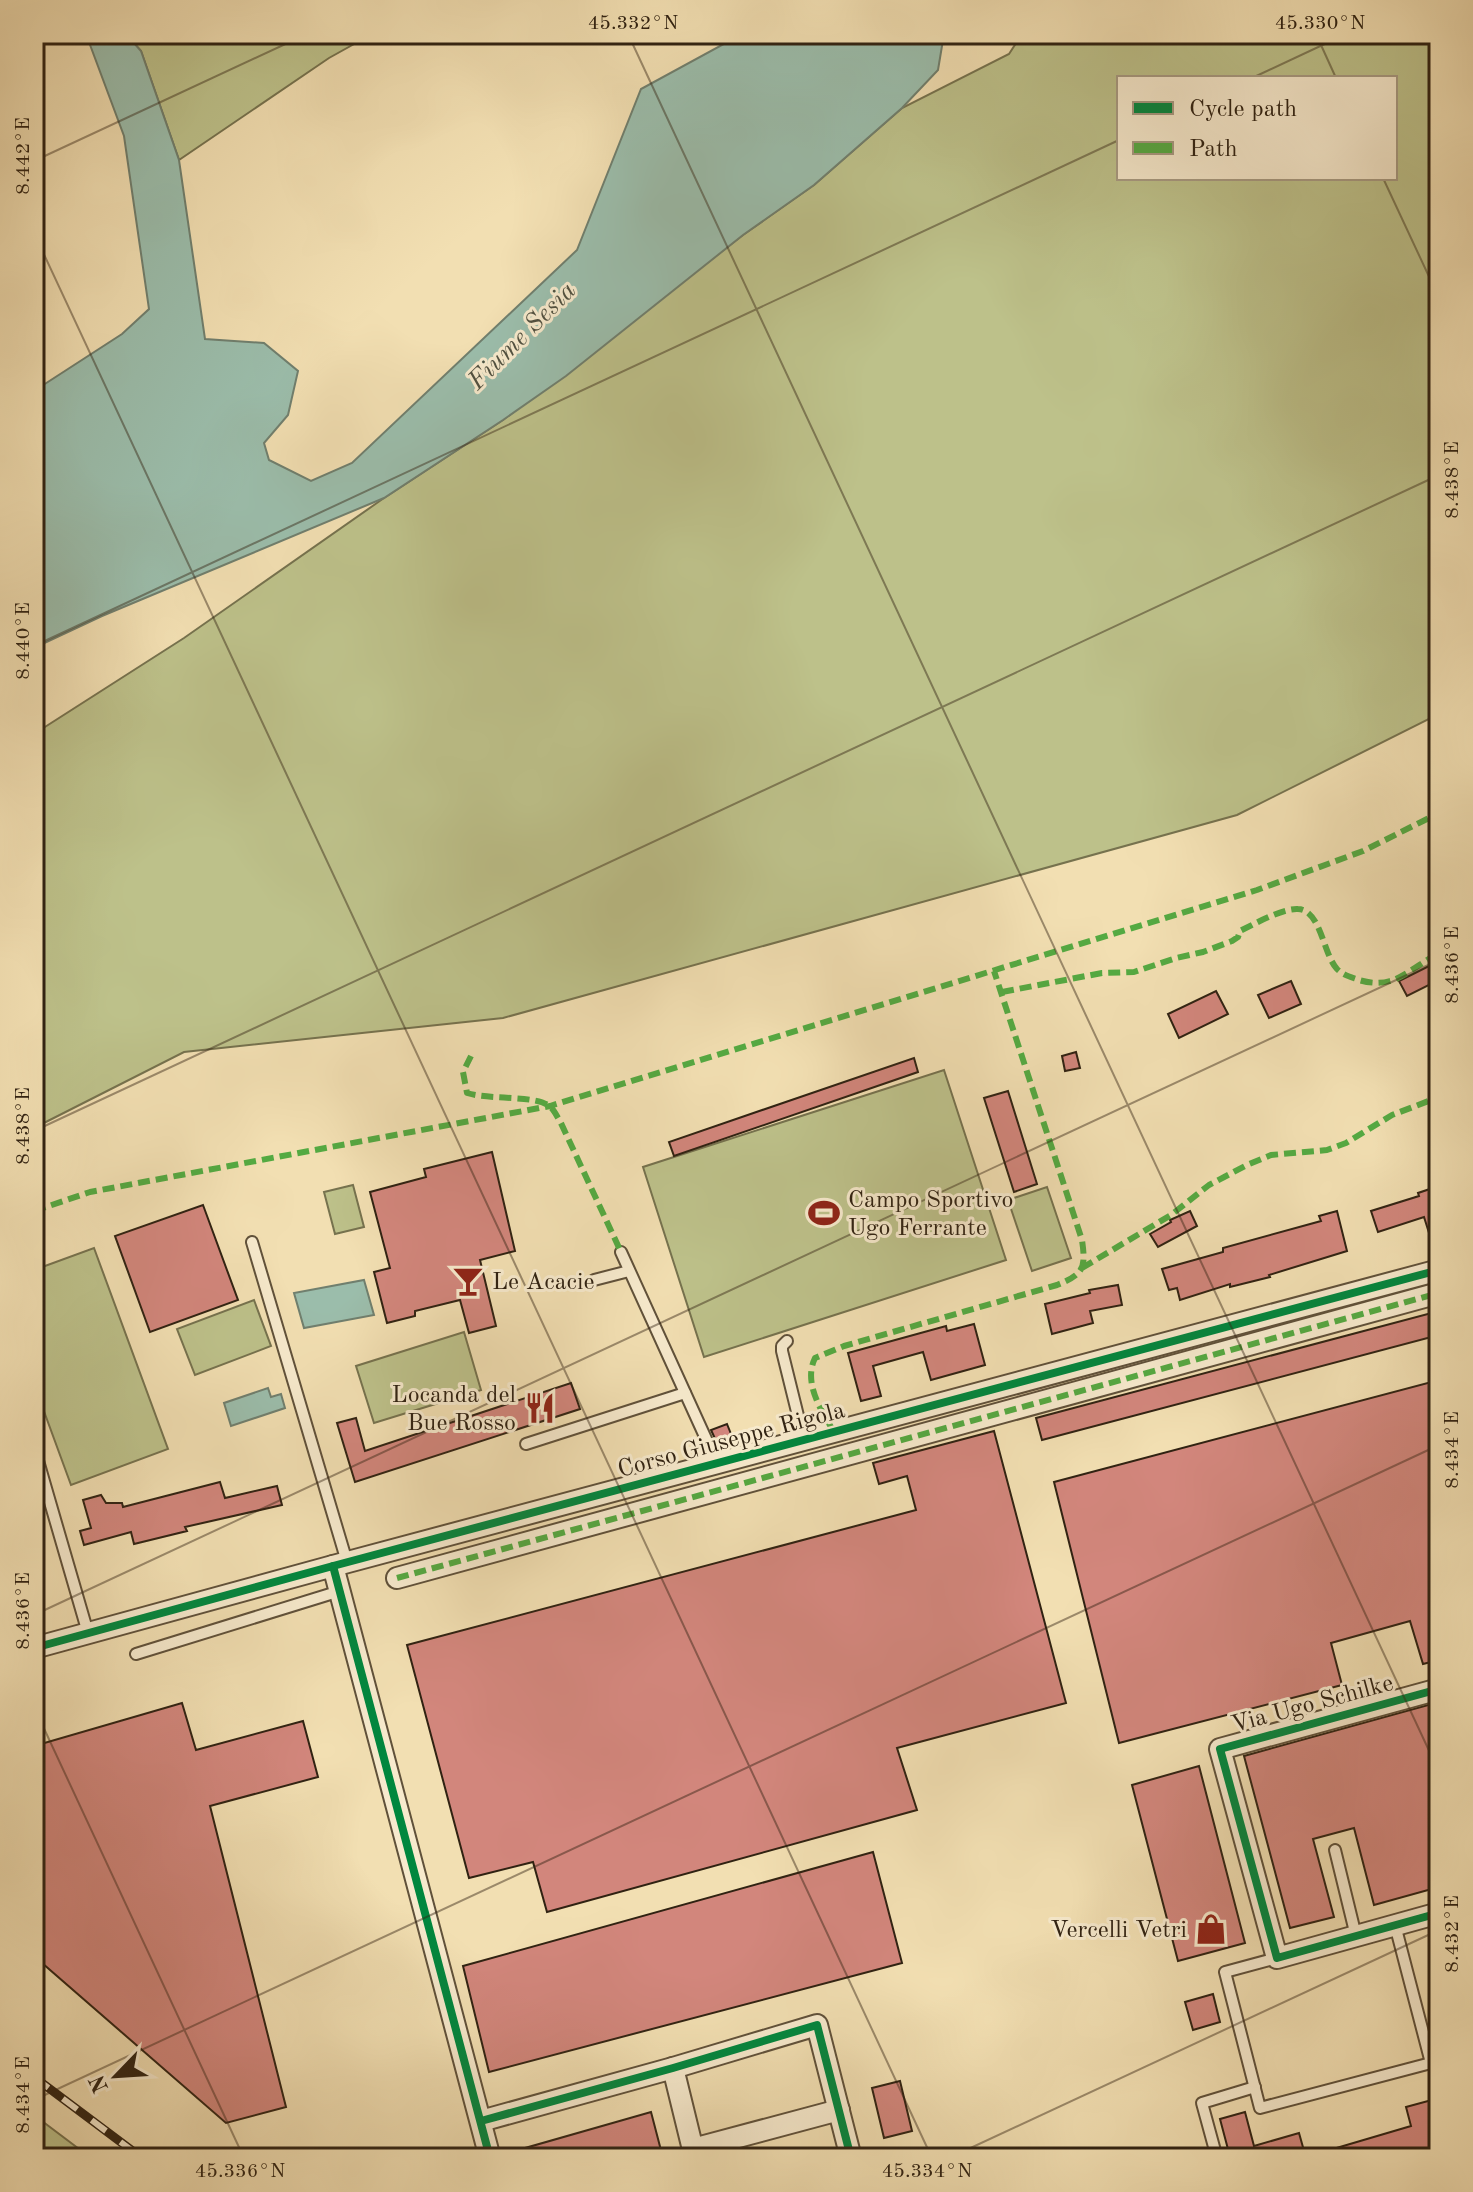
<svg xmlns="http://www.w3.org/2000/svg" width="1473" height="2192" font-family="'Old Standard TT',serif">
<style>
.green{fill:#bdc18a;stroke:#76724e;stroke-width:2;fill-rule:evenodd}
.water{fill:#9bbdab;stroke:#707f6e;stroke-width:2}
.building{fill:#d2867c;stroke:#302212;stroke-width:2}
.lines{fill:none;stroke-linecap:round;stroke-linejoin:round}
.lane-casing{stroke:#60513a;stroke-width:14}
.street-casing{stroke:#60513a;stroke-width:24}
.lane{stroke:#f7eacd;stroke-width:10}
.street{stroke:#f7eacd;stroke-width:20}
.rail-casing{stroke:#302212;stroke-width:9}
.rail{stroke:#f7eacd;stroke-width:6;stroke-dasharray:18;stroke-linecap:butt}
.quiet{stroke:#54aa42;stroke-width:6;stroke-dasharray:12 6;stroke-linecap:butt}
.cycleway-casing{stroke:#f7eacd;stroke-width:13}
.cycleway{stroke:#00873e;stroke-width:8}
.ticks{fill:none;stroke:#302212;stroke-width:2;stroke-opacity:0.45}
.labels{text-anchor:middle;stroke-width:6;stroke-linejoin:round;paint-order:stroke}
.poi-label{font-size:24px;fill:#302212;stroke:#f7eacd;text-anchor:start}
.street-label{font-size:24px;fill:#302212;stroke:#f7eacd}
.water-label{font-size:26px;font-style:italic;fill:#505040;stroke:#f7eacd}
.neatline{fill:none;stroke:#302212;stroke-width:3}
.ticks-label{font-size:20px;text-anchor:middle;fill:#302212}
</style>
<rect width="100%" height="100%" fill="#f2dfb2"/>
<filter id="stains"><feTurbulence type="fractalNoise" baseFrequency=".0025" numOctaves="4"/><feColorMatrix values="0 0 0 0 .2 0 0 0 0 .09 0 0 0 0 .02 0 0 0 .5 -.17"/></filter>
<radialGradient id="worn" r=".72"><stop offset=".6" stop-color="#630" stop-opacity="0"/><stop offset="1" stop-color="#630" stop-opacity=".3"/></radialGradient>
<g class="green">
<polygon points="126,34 372,34 329,58 179,160 141,51"/>
<path d="M1022 34H1439V714L1237 815 503 1018 184 1052 34 1128V734L184 638 384 498 503 420 743 235 814 185 902 108 1009 54ZM1119 78H1395V178H1119Z"/>
<polygon points="944,1070 1006,1260 704,1357 643,1167"/>
<polygon points="353,1185 364,1227 335,1234 324,1192"/>
<polygon points="1047,1187 1071,1258 1032,1271 1008,1200"/>
<polygon points="94,1248 168,1449 71,1485 34,1384 34,1270"/>
<polygon points="254,1300 271,1346 195,1375 177,1329"/>
<polygon points="464,1332 481,1390 374,1423 356,1366"/>
<polygon points="34,2115 91,2158 34,2158"/>
</g>
<g class="water">
<polygon points="86,34 126,34 141,51 179,160 205,339 264,343 298,371 288,415 264,443 269,460 311,481 352,463 577,250 641,89 742,34 944,34 938,70 902,108 814,185 743,235 566,376 503,420 384,498 102,616 34,648 34,391 122,334 149,309 124,136"/>
<polygon points="364,1280 374,1315 304,1328 294,1293"/>
<polygon points="268,1388 271,1397 281,1394 285,1408 231,1426 224,1403"/>
</g>
<g class="building">
<polygon points="1439,961 1439,980 1407,996 1399,981"/>
<polygon points="1291,981 1301,1004 1269,1018 1258,995"/>
<polygon points="1216,991 1228,1014 1179,1038 1168,1014"/>
<polygon points="1076,1052 1080,1068 1065,1071 1062,1056"/>
<polygon points="914,1058 918,1072 674,1156 669,1142"/>
<polygon points="1008,1091 1037,1184 1014,1192 984,1098"/>
<polygon points="492,1152 515,1251 480,1260 496,1326 469,1333 460,1300 415,1311 415,1316 387,1323 374,1272 390,1268 370,1192 426,1177 424,1169"/>
<polygon points="1439,1186 1439,1252 1435,1252 1424,1217 1378,1232 1371,1211 1419,1196 1418,1193"/>
<polygon points="203,1205 238,1300 150,1332 115,1236"/>
<polygon points="1190,1211 1197,1226 1158,1247 1150,1234 1171,1222 1170,1220"/>
<polygon points="1337,1211 1347,1251 1269,1275 1270,1277 1230,1287 1230,1284 1180,1300 1177,1288 1169,1290 1162,1269 1223,1252 1223,1248 1321,1221 1319,1216"/>
<polygon points="1118,1285 1122,1305 1090,1311 1093,1323 1052,1334 1045,1304 1090,1293 1089,1290"/>
<polygon points="1439,1311 1439,1335 1042,1440 1036,1418"/>
<polygon points="974,1324 985,1365 931,1380 923,1352 873,1366 881,1396 861,1401 848,1353 946,1326 947,1331"/>
<polygon points="1439,1380 1439,1660 1423,1664 1410,1621 1331,1643 1342,1685 1119,1743 1054,1482"/>
<polygon points="571,1383 580,1409 355,1482 337,1423 356,1418 365,1451"/>
<polygon points="727,1424 733,1439 718,1445 711,1430"/>
<polygon points="994,1431 1066,1703 897,1748 917,1810 547,1912 533,1862 469,1878 407,1645 916,1510 907,1476 879,1484 873,1463"/>
<polygon points="220,1482 225,1498 277,1486 282,1505 185,1527 187,1531 134,1544 131,1532 84,1545 80,1531 91,1528 83,1500 101,1495 106,1503 122,1503 123,1507"/>
<polygon points="1439,1702 1439,1887 1374,1905 1354,1828 1313,1839 1334,1917 1290,1928 1244,1756"/>
<polygon points="182,1703 196,1750 303,1721 318,1777 210,1806 286,2107 226,2123 34,1956 34,1746"/>
<polygon points="1199,1766 1245,1943 1178,1961 1132,1785"/>
<polygon points="873,1852 902,1963 489,2072 463,1966"/>
<polygon points="1213,1994 1220,2022 1193,2030 1185,2002"/>
<polygon points="900,2081 912,2131 884,2138 872,2088"/>
<polygon points="1439,2098 1439,2158 1420,2158 1418,2153 1400,2158 1316,2158 1316,2154 1411,2126 1406,2107"/>
<polygon points="651,2112 663,2158 504,2158 504,2154"/>
<polygon points="1245,2112 1254,2146 1299,2133 1306,2158 1228,2158 1227,2154 1229,2153 1220,2119"/>
</g>
<g class="lines">
<defs>
<g id="lane">
<polyline points="252,1242 347,1562"/>
<polyline points="621,1252 717,1463"/>
<polyline points="594,1280 629,1271"/>
<polyline points="787,1341 782,1346 782,1351 804,1440"/>
<polyline points="526,1444 685,1393"/>
<polyline points="34,1447 88,1633"/>
<polyline points="136,1654 340,1591"/>
<polyline points="1335,1850 1356,1936"/>
<polyline points="1395,1925 1431,2063 1439,2074"/>
<polyline points="1277,1958 1225,1972 1260,2108 1431,2063"/>
<polyline points="1217,2158 1202,2103 1255,2087"/>
</g>
<g id="street">
<polyline points="333,1566 490,2158"/>
<polyline points="397,1578 1439,1293"/>
<polyline points="34,1648 333,1566 1439,1270"/>
<polyline points="1439,1689 1220,1749 1277,1958 1439,1913"/>
<polyline points="673,2068 695,2158"/>
<polyline points="481,2121 673,2068 817,2025 851,2158"/>
<polyline points="693,2149 839,2110"/>
</g>
</defs>
<use href="#lane" class="lane-casing"/>
<use href="#street" class="street-casing"/>
<use href="#lane" class="lane"/>
<use href="#street" class="street"/>
<defs>
<polyline id="rail" points="34,2077 142,2158"/>
</defs>
<use href="#rail" class="rail-casing"/>
<use href="#rail" class="rail"/>
<g class="quiet">
<path d="M1002 992 1102 973 1134 972 1176 958 1203 952 1232 941 1238 937 1240 931C1254 924 1283 908 1298 909 1321 910 1323 954 1337 969 1343 975 1351 977 1359 980 1369 983 1380 984 1390 981 1403 978 1425 960 1439 953"/>
<path d="M471 1056 463 1072 467 1093C489 1100 536 1095 549 1106 554 1109 557 1117 560 1121L621 1252"/>
<polyline points="34,1211 90,1192 550,1106 1257,890 1363,851 1439,813"/>
<polyline points="1082,1268 1171,1215 1209,1185 1247,1165 1271,1155 1327,1150 1346,1143 1392,1115 1439,1097"/>
<path d="M834 1432C821 1410 803 1383 815 1358L844 1346 1057 1285C1084 1274 1086 1268 1082 1240L994 971"/>
<polyline points="397,1578 1439,1293"/>
</g>
<defs>
<g id="cycleway">
<polyline points="333,1566 490,2158"/>
<polyline points="34,1648 333,1566 1439,1270"/>
<polyline points="1439,1689 1220,1749 1277,1958 1439,1913"/>
<polyline points="481,2121 673,2068 817,2025 851,2158"/>
</g>
</defs>
<use href="#cycleway" class="cycleway-casing"/>
<use href="#cycleway" class="cycleway"/>
</g>
<path class="ticks" d="M628 34 1439 1772M1316 34 1336 78M1252 78 1346 34M34 161 307 34M1383 178 1439 298M34 233 932 2158M34 646 1119 140M34 1131 1439 475M34 1615 1439 960M34 1707 244 2158M34 2100 1439 1445M949 2158 1439 1930"/>
<defs>
<symbol id="stadium-bare" viewBox="-9 -9 18 18"><path d="M0-5a6.5 5 0 1 0 0 10a6.5 5 0 1 0 0-10ZM-3.5-1.8h7v3.6h-7Z" fill="#8f2418" stroke="#f7eacd" stroke-width="2.5" paint-order="stroke"/></symbol>
<symbol id="bar-bare" viewBox="-9 -9 18 18"><path d="M-6-5H6L.8 .8V4.5H3.5V6h-7V4.5H-.8V.8Z" fill="#8f2418" stroke="#f7eacd" stroke-width="2.5" paint-order="stroke"/></symbol>
<symbol id="restaurant-bare" viewBox="-9 -9 18 18"><path d="M-5-6h1v4h1v-4h1v4h1v-4h1v5L-1.5 .5V6h-2V.5L-5-1ZM5-6V6H3V1.5H1.5Q1.5-4 5-6Z" fill="#8f2418" stroke="#f7eacd" stroke-width="2.5" paint-order="stroke"/></symbol>
<symbol id="shop-bare" viewBox="-9 -9 18 18"><path d="M-5-2.5h2.3a2.7 3.5 0 0 1 5.4 0H5L5.5 6h-11ZM-1.5-2.5h3a1.5 2.3 0 0 0-3 0Z" fill="#8f2418" stroke="#f7eacd" stroke-width="2.5" paint-order="stroke"/></symbol>
</defs>
<g fill-rule="evenodd">
<use href="#stadium-bare" x="802" y="1191" width="44" height="44"/>
<use href="#bar-bare" x="446" y="1259" width="44" height="44"/>
<use href="#restaurant-bare" x="518" y="1386" width="44" height="44"/>
<use href="#shop-bare" x="1189" y="1907" width="44" height="44"/>
</g>
<g class="labels">
<g class="poi-label">
<text x="848" y="1207">Campo Sportivo<tspan x="848" dy="28">Ugo Ferrante</tspan></text>
<text x="492" y="1289">Le Acacie</text>
<text x="516" y="1402" text-anchor="end">Locanda del<tspan x="516" dy="28">Bue Rosso</tspan></text>
<text x="1187" y="1937" text-anchor="end">Vercelli Vetri</text>
</g>
<g class="street-label">
<text transform="translate(731 1439) rotate(-15)" y="8">Corso Giuseppe Rigola</text>
<text transform="translate(1312 1703) rotate(-15)" y="8">Via Ugo Schilke</text>
</g>
<g class="water-label">
<text transform="translate(521 335) rotate(-45)" y="9">Fiume Sesia</text>
</g>
</g>
<rect width="1473" height="2192" fill="none" stroke="#f2dfb2" stroke-width="88"/>
<rect x="1117" y="76" width="280" height="104" fill="#f7eacd" stroke="#a79a82" stroke-width="2"/>
<rect x="1133" y="102" width="40" height="12" fill="#00873e" stroke="#a79a82" stroke-width="2"/>
<text x="1189" y="116" font-size="24" fill="#302212">Cycle path</text>
<rect x="1133" y="142" width="40" height="12" fill="#54aa42" stroke="#a79a82" stroke-width="2"/>
<text x="1189" y="156" font-size="24" fill="#302212">Path</text>
<g transform="translate(116 2076) rotate(245)" stroke="#f7eacd" stroke-width="6" paint-order="stroke">
<path d="M0-6L14 30L0 20L-14 30Z" fill="#302212"/>
<text y="-12" font-size="22" font-weight="bold" text-anchor="middle" fill="#302212">N</text>
</g>
<rect x="44" y="44" width="1385" height="2104" class="neatline"/>
<g class="ticks-label">
<text x="633" y="29">45.332°N</text>
<text x="1320" y="29">45.330°N</text>
<text transform="translate(22 156) rotate(-90)" y="7">8.442°E</text>
<text transform="translate(1451 480) rotate(-90)" y="7">8.438°E</text>
<text transform="translate(22 641) rotate(-90)" y="7">8.440°E</text>
<text transform="translate(1451 965) rotate(-90)" y="7">8.436°E</text>
<text transform="translate(22 1126) rotate(-90)" y="7">8.438°E</text>
<text transform="translate(1451 1450) rotate(-90)" y="7">8.434°E</text>
<text transform="translate(22 1611) rotate(-90)" y="7">8.436°E</text>
<text transform="translate(1451 1934) rotate(-90)" y="7">8.432°E</text>
<text transform="translate(22 2095) rotate(-90)" y="7">8.434°E</text>
<text x="240" y="2177">45.336°N</text>
<text x="927" y="2177">45.334°N</text>
</g>
<rect width="100%" height="100%" filter="url(#stains)"/>
<rect width="100%" height="100%" fill="url(#worn)"/>
</svg>
